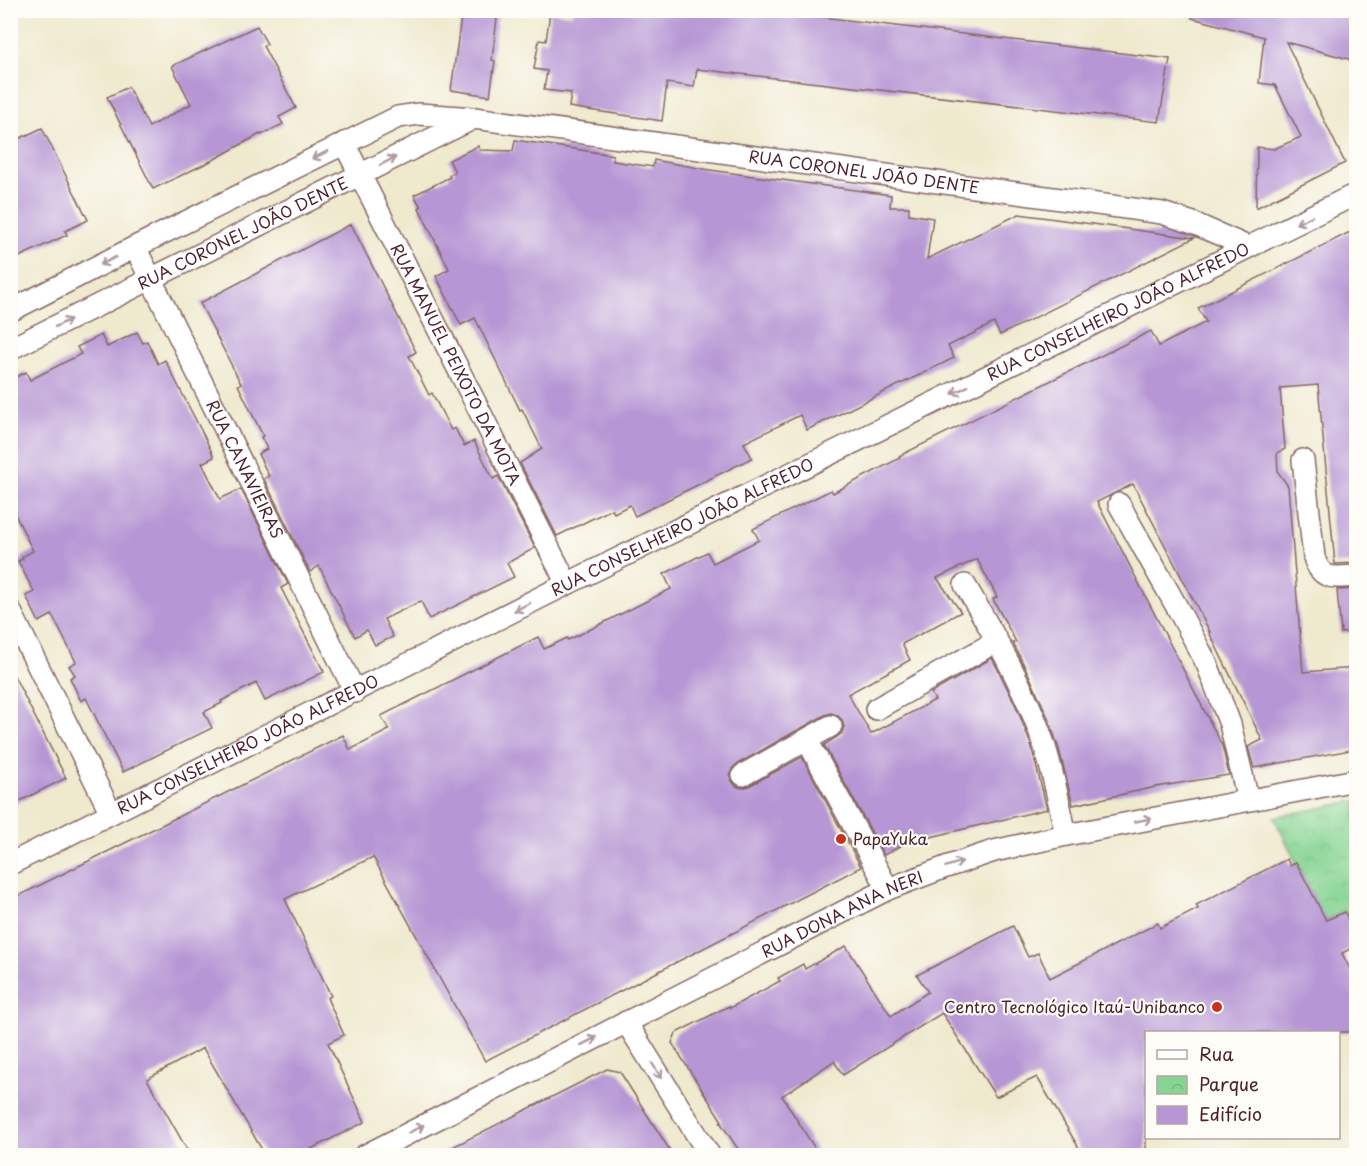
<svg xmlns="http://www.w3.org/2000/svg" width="1367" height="1166" font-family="'Playpen Sans',sans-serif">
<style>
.park{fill:url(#park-crowns);stroke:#687a5f;stroke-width:1.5}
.building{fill:#b696d4}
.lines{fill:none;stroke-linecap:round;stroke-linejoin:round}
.street-casing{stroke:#846664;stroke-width:24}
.street{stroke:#fff;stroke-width:21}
.oneway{stroke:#ae9aa0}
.poi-dot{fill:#c8321e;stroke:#fdfcf7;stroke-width:2}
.labels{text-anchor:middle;stroke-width:4.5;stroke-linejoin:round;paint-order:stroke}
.street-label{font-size:16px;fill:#4a1f2b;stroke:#fdfcf7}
.poi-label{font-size:16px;fill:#4a1f2b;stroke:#fdfcf7;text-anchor:start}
</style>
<defs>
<pattern id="park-crowns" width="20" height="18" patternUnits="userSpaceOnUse" patternTransform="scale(1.5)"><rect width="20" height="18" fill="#87d593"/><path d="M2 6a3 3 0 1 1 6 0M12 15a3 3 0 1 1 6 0" fill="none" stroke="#76b67f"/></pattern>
</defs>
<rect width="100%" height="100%" fill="#fdfcf7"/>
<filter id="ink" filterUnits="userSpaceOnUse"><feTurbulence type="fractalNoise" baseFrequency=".0167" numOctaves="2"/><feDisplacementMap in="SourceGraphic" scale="12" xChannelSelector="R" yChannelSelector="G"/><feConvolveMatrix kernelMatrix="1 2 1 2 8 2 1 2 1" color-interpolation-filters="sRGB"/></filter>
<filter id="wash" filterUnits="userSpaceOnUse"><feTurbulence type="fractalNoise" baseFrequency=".008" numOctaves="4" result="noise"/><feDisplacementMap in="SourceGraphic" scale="24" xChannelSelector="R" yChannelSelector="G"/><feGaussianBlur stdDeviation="1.35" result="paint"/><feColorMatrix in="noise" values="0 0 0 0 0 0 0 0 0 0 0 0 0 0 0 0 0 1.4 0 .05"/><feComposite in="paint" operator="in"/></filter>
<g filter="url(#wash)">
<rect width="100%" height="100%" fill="#efe9ce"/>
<polygon class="park" points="1356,801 1356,936 1345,912 1325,920 1274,817"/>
<g id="blocks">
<g class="building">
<polygon points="462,10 498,10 492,60 495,61 490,96 451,90"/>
<polygon points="572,10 764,10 1170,59 1159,122 697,69 694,87 667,83 662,121 569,107 571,93 544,90 547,71 534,69 539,40 546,41 550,12 572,15"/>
<polygon points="1193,10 1356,10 1356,61 1286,42 1345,163 1256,208 1257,147 1274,149 1301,137 1275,85 1259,83 1264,37 1192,18"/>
<polygon points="257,26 267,44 263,46 296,108 279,117 283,124 261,135 260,134 213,160 153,189 107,97 128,87 149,127 191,104 172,66"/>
<polygon points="42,128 88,220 65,231 67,235 10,261 10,143"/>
<polygon points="515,140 613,155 613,161 653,167 654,160 710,170 891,195 890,207 909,207 909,214 933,218 927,259 1019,214 1194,238 1000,335 994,323 948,346 954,358 807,430 800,415 744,443 752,458 635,516 630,505 614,513 612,509 557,536 520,463 542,449 522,409 520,410 475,318 461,325 436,276 449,269 419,208 421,207 414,195 450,177 449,175 455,172 449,160 478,146 480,150 513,151"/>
<polygon points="351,224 416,352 409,356 429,395 432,393 451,430 455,428 464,446 474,441 493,479 498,476 535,548 507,563 514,577 429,619 421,601 384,619 393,637 375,645 367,630 355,637 319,566 310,572 264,479 269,476 258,454 267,449 261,437 263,436 238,385 241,384 200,303"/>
<polygon points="1356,229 1356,563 1335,564 1318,385 1280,388 1285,449 1277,453 1278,472 1288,486 1303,672 1356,668 1356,749 1254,768 1248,747 1262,740 1209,632 1210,632 1133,484 1097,502 1222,745 1229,775 1156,787 1073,805 1059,749 1048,717 1029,675 1013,643 1016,642 993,599 997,597 977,559 937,578 961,612 902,644 910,660 848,694 871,734 935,700 931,693 992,658 1016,706 1031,745 1047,809 906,843 884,855 824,745 837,737 842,733 844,727 842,720 837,715 831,713 825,715 737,764 732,769 730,775 732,781 736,786 742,788 749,786 802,757 861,867 485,1061 373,857 285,899 331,996 327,998 344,1035 328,1043 365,1122 299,1155 265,1155 203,1048 147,1079 190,1155 15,1155 10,1147 10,900 343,735 350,750 389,730 381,716 538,637 544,649 567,638 568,640 591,629 671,589 664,574 707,552 713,563 759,540 753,529 831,490 833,493 900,458 899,456 1151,331 1159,346 1206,322 1198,308"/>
<polygon points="137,332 143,343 147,341 158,364 165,360 204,436 214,457 202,463 220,499 241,489 288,584 281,588 324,672 265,701 256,683 221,701 222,703 204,712 212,728 123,772 86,698 81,701 70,678 75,675 69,666 76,662 52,615 39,622 26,596 34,592 18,561 23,559 22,557 33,551 10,504 10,380 26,372 30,380 81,354 77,347 101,335 107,347"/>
<polygon points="1356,589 1356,632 1341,633 1337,590"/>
<polygon points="10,668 66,778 10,806"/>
<polygon points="1287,859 1290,866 1296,862 1326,920 1345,912 1356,936 1356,946 1342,953 1356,982 1356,1032 1146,1032 1146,1155 1083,1155 1037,1077 996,1097 942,1013 843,1075 834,1061 782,1096 819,1155 742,1155 720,1122 722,1121 672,1043 676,1033 729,1006 730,1008 780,981 778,978 803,964 805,969 846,946 891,1016 928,992 917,975 1013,926 1028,957 1038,953 1050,978 1158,923 1160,928 1198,909 1196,905"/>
<polygon points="607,1069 620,1072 673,1155 437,1155"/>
</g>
</g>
</g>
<g filter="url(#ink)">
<use href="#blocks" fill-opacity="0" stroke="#846664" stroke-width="1.5"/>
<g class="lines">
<defs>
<g id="street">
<path id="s1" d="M344 143 567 584"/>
<path id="s2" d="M135 247 355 692"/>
<path id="s3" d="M10 311 135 247 398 117 419 114 474 118 1162 213 1193 223 1248 247"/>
<path id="s4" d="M10 349 474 118"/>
<path d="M1303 460 1314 557C1321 582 1336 577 1356 576"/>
<polyline points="1119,504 1178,609 1207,664 1230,724 1248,800"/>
<path d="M965 585C993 633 1025 688 1043 741 1053 771 1059 803 1066 835"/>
<polyline points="10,610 111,813"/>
<polyline points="876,709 997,641"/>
<polyline points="807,740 888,889"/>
<polyline points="743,775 831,726"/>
<path id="s5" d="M10 864 567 584 1356 194"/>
<polyline points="626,1022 710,1156"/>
<path id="s6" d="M364 1156 888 889 946 867 994 851 1066 835 1356 780"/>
</g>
</defs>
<use href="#street" class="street-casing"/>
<use href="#street" class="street"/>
</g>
<defs><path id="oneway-shaft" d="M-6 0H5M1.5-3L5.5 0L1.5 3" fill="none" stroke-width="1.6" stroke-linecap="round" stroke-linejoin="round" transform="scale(1.5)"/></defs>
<g class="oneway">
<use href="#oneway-shaft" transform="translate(320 155) rotate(154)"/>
<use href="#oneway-shaft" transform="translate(388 161) rotate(-27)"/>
<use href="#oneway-shaft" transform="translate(1304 220) rotate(154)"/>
<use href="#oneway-shaft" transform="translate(108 261) rotate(153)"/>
<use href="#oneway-shaft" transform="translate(63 323) rotate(-26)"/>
<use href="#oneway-shaft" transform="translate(960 390) rotate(154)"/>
<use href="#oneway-shaft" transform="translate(522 607) rotate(153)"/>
<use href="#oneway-shaft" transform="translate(1143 820) rotate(-11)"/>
<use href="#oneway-shaft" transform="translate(954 864) rotate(-18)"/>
<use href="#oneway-shaft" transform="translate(589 1041) rotate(-27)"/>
<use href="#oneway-shaft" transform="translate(657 1071) rotate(58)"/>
<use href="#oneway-shaft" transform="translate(416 1129) rotate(-27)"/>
</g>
</g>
<g class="poi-dot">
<circle cx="841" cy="839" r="6"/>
<circle cx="1217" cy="1007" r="6"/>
</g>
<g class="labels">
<g class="street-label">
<text dy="6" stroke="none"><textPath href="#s3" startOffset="904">RUA CORONEL JOÃO DENTE</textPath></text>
<text dy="6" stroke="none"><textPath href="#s4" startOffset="260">RUA CORONEL JOÃO DENTE</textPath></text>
<text dy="6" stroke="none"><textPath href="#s5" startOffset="1238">RUA CONSELHEIRO JOÃO ALFREDO</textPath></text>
<text dy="6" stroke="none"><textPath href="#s1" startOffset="248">RUA MANUEL PEIXOTO DA MOTA</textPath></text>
<text dy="6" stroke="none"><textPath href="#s2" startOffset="248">RUA CANAVIEIRAS</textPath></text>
<text dy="6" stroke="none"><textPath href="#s5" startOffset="752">RUA CONSELHEIRO JOÃO ALFREDO</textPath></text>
<text dy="6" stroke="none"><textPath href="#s5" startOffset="266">RUA CONSELHEIRO JOÃO ALFREDO</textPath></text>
<text dy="6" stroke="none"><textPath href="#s6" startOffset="536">RUA DONA ANA NERI</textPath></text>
</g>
<g class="poi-label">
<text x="853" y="845">PapaYuka</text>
<text x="1205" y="1013" text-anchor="end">Centro Tecnológico Itaú-Unibanco</text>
</g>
</g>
<rect width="1367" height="1166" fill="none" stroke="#fdfcf7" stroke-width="36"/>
<rect x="1145" y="1031" width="195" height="108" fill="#fdfcf7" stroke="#b5a4a5" stroke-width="1.5"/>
<rect x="1157" y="1050" width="30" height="9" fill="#ffffff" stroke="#b5a4a5" stroke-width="1.5"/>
<text x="1199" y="1061" font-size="18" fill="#4a1f2b">Rua</text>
<rect x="1157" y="1076" width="30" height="18" fill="url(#park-crowns)" stroke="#b5a4a5" stroke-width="1.5"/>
<text x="1199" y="1091" font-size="18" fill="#4a1f2b">Parque</text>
<rect x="1157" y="1106" width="30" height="18" fill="#b696d4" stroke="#b5a4a5" stroke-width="1.5"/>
<text x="1199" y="1121" font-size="18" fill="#4a1f2b">Edifício</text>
</svg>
